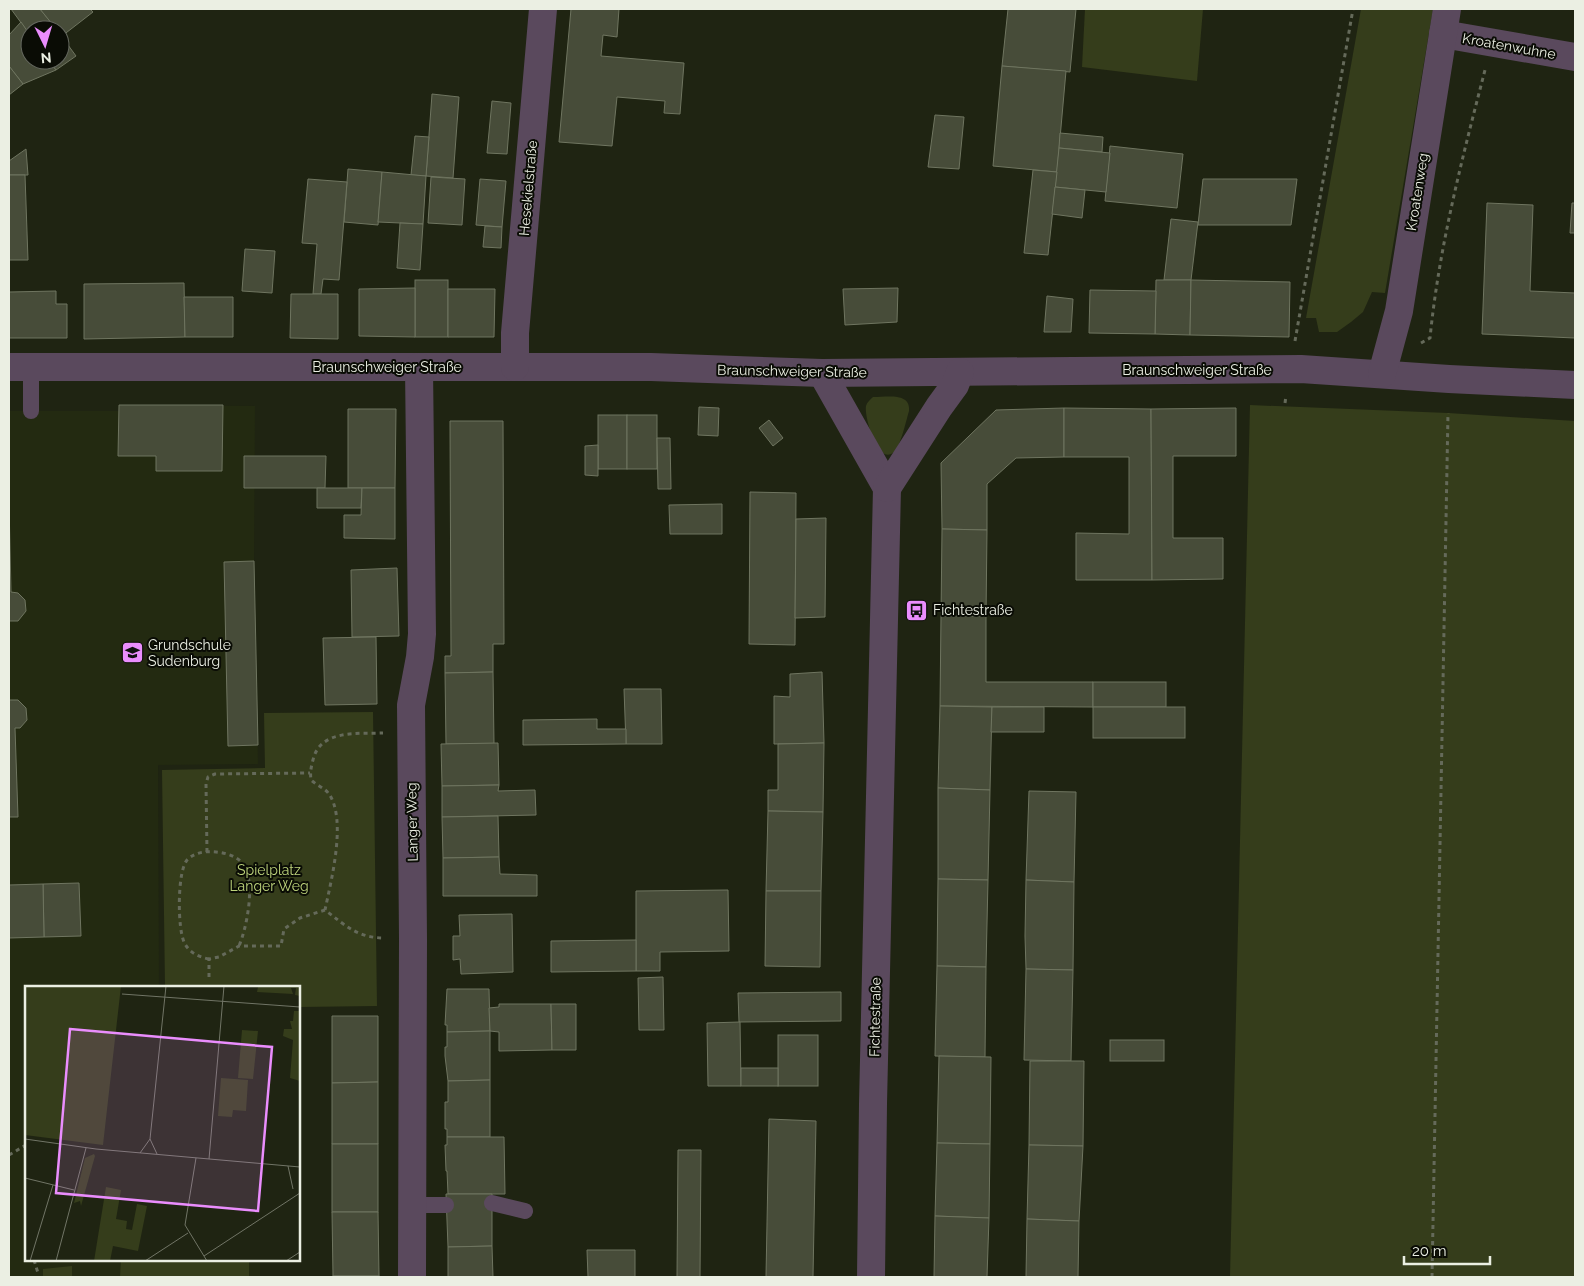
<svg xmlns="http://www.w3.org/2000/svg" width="1584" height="1286" font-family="Raleway,sans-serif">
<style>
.built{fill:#232a11}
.green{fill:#353d1b}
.building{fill:#474c39;stroke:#6f7560}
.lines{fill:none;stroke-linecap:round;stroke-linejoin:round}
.path{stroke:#656a5a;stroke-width:3;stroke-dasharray:4 4;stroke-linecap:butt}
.lane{stroke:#5a495d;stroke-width:16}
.street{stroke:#5a495d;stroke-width:28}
.labels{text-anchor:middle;stroke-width:4;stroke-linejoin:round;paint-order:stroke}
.street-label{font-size:14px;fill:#ebefe3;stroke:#0a0c05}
.poi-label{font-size:14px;fill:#ebefe3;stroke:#0a0c05;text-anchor:start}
.park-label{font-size:14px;fill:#bed47c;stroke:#0a0c05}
.inset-road{fill:none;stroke:#717566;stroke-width:1}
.view{fill:#ea8dfd;fill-opacity:0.15;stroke:#ea8dfd;stroke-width:2.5}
.inset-edge{fill:none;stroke:#ebefe3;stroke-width:2.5}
</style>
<rect width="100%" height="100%" fill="#1f2412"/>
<polygon class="built" points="119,405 255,406 254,561 258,764 158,765 159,987 26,987 26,1260 260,1260 260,1277 9,1277 9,411 119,411"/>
<g class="green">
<polygon points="1085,9 1203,9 1197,81 1082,67"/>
<polygon points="1361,9 1433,9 1385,293 1372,292 1363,312 1351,322 1337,332 1319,332 1316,318 1306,318"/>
<path d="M873 397C887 397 911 392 909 411 906 421 901 445 894 452 877 467 864 415 866 406 867 402 870 400 873 397Z"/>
<polygon points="1250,405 1448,413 1575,421 1575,1277 1230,1277"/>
<polygon points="373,712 377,1006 299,1007 299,987 165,987 162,770 265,768 264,713"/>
<polygon points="121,1260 249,1260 249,1277 120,1277"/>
<polygon points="72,1266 72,1277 43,1277 43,1269"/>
</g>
<g class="building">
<polygon points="11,9 40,9 57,30 30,30 30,35"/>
<polygon points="40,9 90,9 93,12 62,36 60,30 57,30"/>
<polygon points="571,9 619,9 617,37 603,35 601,56 684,63 680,114 664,113 665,101 617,97 612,146 559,142"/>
<polygon points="1008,9 1076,9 1070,72 1002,66"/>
<polygon points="21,22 30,35 30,60 49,60 56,70 23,84 9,66 9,35"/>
<polygon points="60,34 76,56 56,70 49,60 60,60"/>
<polygon points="9,66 23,84 9,95"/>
<polygon points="1002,66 1066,71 1057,172 993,166"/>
<polygon points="432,94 459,97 453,178 426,176"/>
<polygon points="492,101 511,103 507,154 487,153"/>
<polygon points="935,115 964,117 959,169 928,167"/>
<polygon points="1060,133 1103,137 1102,152 1059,148"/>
<polygon points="415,136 429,137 426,176 411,175"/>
<polygon points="1110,146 1183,154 1177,208 1105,201"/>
<polygon points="1059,148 1110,153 1106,192 1055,187"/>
<polygon points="26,149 28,175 9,175 9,161"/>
<polygon points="348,169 382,172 378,225 344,222"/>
<polygon points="1033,170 1057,172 1048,255 1024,253"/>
<polygon points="382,172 426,176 423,224 378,222"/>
<polygon points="9,175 25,175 28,260 9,260"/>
<polygon points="431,177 465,179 462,225 428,223"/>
<polygon points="308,179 347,182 339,280 323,279 321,294 313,294 317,244 302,243"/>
<polygon points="480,179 506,181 502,227 476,225"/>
<polygon points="1203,179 1297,179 1291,225 1198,225"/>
<polygon points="1055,187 1085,190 1082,218 1052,214"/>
<polygon points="1487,203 1533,205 1530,291 1575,293 1575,338 1482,334"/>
<polygon points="1572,203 1575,203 1575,233 1570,233"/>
<polygon points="1171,219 1198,222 1191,280 1164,280"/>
<polygon points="400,223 423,224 420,270 397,268"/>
<polygon points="485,226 502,227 501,248 483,247"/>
<polygon points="245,249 275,251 272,293 242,291"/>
<rect x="415" y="280" width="33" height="57"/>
<polygon points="1156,280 1191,280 1190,335 1155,334"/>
<polygon points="1191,280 1290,282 1289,337 1190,335"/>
<polygon points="184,283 185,337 84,339 84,284"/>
<polygon points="415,288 415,337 359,336 359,289"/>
<polygon points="898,288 897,322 845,325 843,289"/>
<polygon points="448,289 495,289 494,337 448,337"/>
<polygon points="1090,290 1156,291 1155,334 1089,333"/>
<polygon points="56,291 56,304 67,304 67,338 9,338 9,292"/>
<polygon points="291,294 338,294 338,339 290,338"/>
<polygon points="1047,296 1073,299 1071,332 1044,332"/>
<polygon points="184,297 233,297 233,337 185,337"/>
<polygon points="119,405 223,405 222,471 156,471 156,456 118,456"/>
<polygon points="699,407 719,408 718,436 698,435"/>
<polygon points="1064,408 1064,457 1016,458 987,484 987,530 942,529 941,463 996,410"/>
<polygon points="1064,408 1151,409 1152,580 1076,580 1076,533 1129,534 1129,457 1064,457"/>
<polygon points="1236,408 1236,456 1173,456 1173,538 1223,538 1223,579 1152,580 1151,409"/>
<polygon points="348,409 396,409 395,488 348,488"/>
<rect x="598" y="415" width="29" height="54"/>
<rect x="627" y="415" width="30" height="54"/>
<polygon points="769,420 783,438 773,446 759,428"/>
<polygon points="450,421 503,421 504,644 493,644 493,672 445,673 445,656 451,656"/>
<polygon points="657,438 670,438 671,489 658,489"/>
<polygon points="598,445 598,476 585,475 585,446"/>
<polygon points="244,456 326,456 325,488 244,488"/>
<polygon points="317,488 362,488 361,508 317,508"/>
<polygon points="362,488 395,488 395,539 344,538 344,515 361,515"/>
<polygon points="750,492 796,493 795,645 749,644"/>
<polygon points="9,503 11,592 18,593 25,600 26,611 18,621 9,621"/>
<polygon points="722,504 722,534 670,534 669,505"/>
<polygon points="826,518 825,617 795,618 796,519"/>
<polygon points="942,529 987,530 986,616 941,616"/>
<polygon points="254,561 258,745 228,746 224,562"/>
<polygon points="397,568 399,636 352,637 351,570"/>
<polygon points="941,616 986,616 986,682 1093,682 1093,707 940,706"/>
<polygon points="376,637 377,704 325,705 323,638"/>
<polygon points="493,672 494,744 446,744 445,673"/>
<polygon points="822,672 824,743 774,744 774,696 790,697 790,674"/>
<rect x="1093" y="682" width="73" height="25"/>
<polygon points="624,689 661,689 662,744 626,744"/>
<polygon points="9,700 18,700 26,708 27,720 20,728 15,728 18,817 9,817"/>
<polygon points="940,706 992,707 990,790 938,788"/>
<polygon points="992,707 1044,707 1044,732 991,732"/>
<rect x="1093" y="707" width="92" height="31"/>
<polygon points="597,719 597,729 626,729 626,744 523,745 523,720"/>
<polygon points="498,743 499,785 442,786 441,744"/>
<polygon points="824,743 823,812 768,811 768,790 778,790 778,744"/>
<polygon points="499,785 498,791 535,790 536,815 442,817 442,786"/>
<polygon points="938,788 990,790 988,880 938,879"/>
<polygon points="1029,791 1076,792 1074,882 1026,880"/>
<polygon points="768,811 823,812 821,891 766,891"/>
<polygon points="498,816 499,857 443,858 442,817"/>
<polygon points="499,857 500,874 537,875 537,896 443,896 443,858"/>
<polygon points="938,879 988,880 986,967 937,966"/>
<polygon points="1026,880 1074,882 1073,970 1026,969 1025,936"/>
<polygon points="79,883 81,936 44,937 43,884"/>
<polygon points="43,884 44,937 9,938 9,885"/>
<polygon points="728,890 729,951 660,952 660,971 636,971 636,891"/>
<polygon points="766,891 821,891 820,967 765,966"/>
<polygon points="512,914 513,972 461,974 460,959 453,960 453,936 460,936 459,915"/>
<polygon points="636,940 636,971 551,972 551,941"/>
<polygon points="937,966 986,967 985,1057 935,1056"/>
<polygon points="1026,969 1073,970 1071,1061 1024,1060"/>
<polygon points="663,977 664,1030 639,1030 638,978"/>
<polygon points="447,989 489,989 490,1031 447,1032 447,1025 445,1025"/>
<polygon points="841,992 841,1021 739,1022 738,993"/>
<polygon points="499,1004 551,1004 552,1050 499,1051 499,1032 490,1031 489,1008 499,1007"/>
<polygon points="551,1004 576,1004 576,1050 552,1050"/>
<polygon points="332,1016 378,1016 378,1082 332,1083"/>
<polygon points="740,1022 741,1086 708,1086 707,1023"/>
<polygon points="490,1031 490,1080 448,1081 445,1056 445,1047 447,1047 447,1032"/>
<rect x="778" y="1035" width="40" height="51"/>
<rect x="1110" y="1040" width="54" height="21"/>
<polygon points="939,1056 991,1057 990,1144 937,1143"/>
<polygon points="1030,1061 1084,1061 1083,1146 1029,1145"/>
<rect x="741" y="1068" width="37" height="18"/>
<polygon points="490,1080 490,1137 447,1137 447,1129 445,1129 445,1102 448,1102 448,1081"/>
<polygon points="378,1082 378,1144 332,1144 332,1083"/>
<polygon points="769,1119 816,1121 813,1277 766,1277"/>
<polygon points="447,1137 504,1137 505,1194 448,1194 447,1171 446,1171 445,1145 447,1145"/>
<polygon points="937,1143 990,1144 989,1218 935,1216"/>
<rect x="332" y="1144" width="46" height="68"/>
<polygon points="1029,1145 1083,1146 1079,1221 1027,1219"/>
<polygon points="678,1150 701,1150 700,1277 677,1277"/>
<polygon points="446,1194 492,1194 492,1246 448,1247"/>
<polygon points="332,1212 378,1212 379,1276 333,1276"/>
<polygon points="935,1216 989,1218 987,1277 934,1277"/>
<polygon points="1027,1219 1079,1221 1078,1277 1026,1277"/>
<polygon points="492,1246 493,1277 448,1277 448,1247"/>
<polygon points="587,1250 635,1250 635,1277 588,1277"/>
<rect x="333" y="1276" width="46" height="1"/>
</g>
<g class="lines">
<g class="path">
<polyline points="1295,341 1353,9"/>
<path d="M1421 343 1430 338C1439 247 1462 159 1485 70"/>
<polyline points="1285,403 1286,396"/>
<polyline points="207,852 206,784 208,777 215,774 310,773"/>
<path d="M325 910C331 881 347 820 329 794 325 788 316 785 311 780 310 773 311 767 313 760 320 729 358 734 383 733"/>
<path d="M209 959C199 957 190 953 185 944 177 931 177 868 188 859 196 852 206 851 216 852 226 853 237 856 243 864 256 882 247 927 239 946"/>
<path d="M209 977V959L219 957 239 946H281L284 929 300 918 325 910C346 926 358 938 385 938"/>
<polyline points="9,1155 26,1145"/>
<polyline points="34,1260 38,1273"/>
<polyline points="1432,1277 1448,413"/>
</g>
<g class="lane">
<polyline points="31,367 31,411"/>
<polyline points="492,1203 525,1211"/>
<polyline points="411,1205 446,1205"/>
</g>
<g class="street">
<polyline points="1443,34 1575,57"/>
<polyline points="9,367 651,367 822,373 1301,369 1449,379 1575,385"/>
<polyline points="515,367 515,333 543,9"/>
<polyline points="822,373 887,488 873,1104 871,1277"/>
<polyline points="1382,374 1399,311 1447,9"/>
<polyline points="887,488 939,407 955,385 960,372"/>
<polyline points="412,1277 413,939 411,705 420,657 422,634 419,367"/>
</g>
</g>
<defs>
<symbol id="bus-square" viewBox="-11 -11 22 22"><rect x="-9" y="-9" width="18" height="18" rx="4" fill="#ea8dfd" stroke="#0a0c05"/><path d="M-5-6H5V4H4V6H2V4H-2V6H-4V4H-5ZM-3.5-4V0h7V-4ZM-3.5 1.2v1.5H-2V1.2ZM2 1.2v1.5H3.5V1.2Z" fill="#111"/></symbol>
<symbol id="school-square" viewBox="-11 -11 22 22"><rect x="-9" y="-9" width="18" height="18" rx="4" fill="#ea8dfd" stroke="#0a0c05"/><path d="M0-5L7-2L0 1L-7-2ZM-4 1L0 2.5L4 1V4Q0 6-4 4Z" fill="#111"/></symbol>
</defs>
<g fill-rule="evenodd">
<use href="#bus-square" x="904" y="598" width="25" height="25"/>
<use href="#school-square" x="120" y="640" width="25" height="25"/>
</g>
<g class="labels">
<g class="street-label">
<text transform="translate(1509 46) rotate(10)" y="5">Kroatenwuhne</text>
<text transform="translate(528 188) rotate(-85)" y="5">Hesekielstraße</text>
<text transform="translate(1417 192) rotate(-81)" y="5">Kroatenweg</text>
<text x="387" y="372">Braunschweiger Straße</text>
<text x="1197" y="375">Braunschweiger Straße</text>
<text transform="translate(792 371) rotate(1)" y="5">Braunschweiger Straße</text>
<text transform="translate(412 822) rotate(-91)" y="5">Langer Weg</text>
<text transform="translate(875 1017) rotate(-89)" y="5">Fichtestraße</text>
</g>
<g class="poi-label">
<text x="933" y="615">Fichtestraße</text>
<text x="148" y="650">Grundschule<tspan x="148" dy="16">Sudenburg</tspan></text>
</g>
<g class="park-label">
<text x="269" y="875">Spielplatz<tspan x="269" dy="16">Langer Weg</tspan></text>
</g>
</g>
<g transform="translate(25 986)">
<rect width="275" height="275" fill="#1f2412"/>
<path d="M0 0H96L78 159 0 149ZM225 0H275V10L270 9 271 2H266L268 8 232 6 233 1ZM269 25H275V95L265 92 268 54 258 50 259 43H267L265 35H268ZM217 44 233 45 228 93 213 92ZM196 92 223 94 221 125 208 124 207 131 193 130ZM69 168 70 170 56 220 55 215 49 217 60 172ZM81 201 96 204 91 233 102 235 101 243 107 244 112 218 122 220 113 265 88 260 85 275H69Z" fill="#353d1b"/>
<path class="inset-road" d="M97 8 275 21M0 153 71 163 275 181M115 167 125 153M132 168 125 153 141 0M171 172 160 239 182 275M184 173 199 0M263 180 268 203M0 192 49 204M179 270 275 207M5 275 28 199M31 275 61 162M120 275 163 247M261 275 275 266"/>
<path class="view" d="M45 43 247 61 233 225 31 207Z"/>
<rect width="275" height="275" class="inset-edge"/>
</g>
<rect width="1584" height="1286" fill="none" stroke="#ebefe3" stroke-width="20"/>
<g transform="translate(45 45) rotate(175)"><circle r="24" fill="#0a0c05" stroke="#64675e"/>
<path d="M0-4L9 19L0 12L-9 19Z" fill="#ea8dfd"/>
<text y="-8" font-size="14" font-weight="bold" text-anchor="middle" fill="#ebefe3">N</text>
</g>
<path d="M1404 1256v8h86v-8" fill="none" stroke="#ebefe3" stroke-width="2.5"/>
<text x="1412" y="1256" font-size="15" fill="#ebefe3" stroke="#0a0c05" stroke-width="4" paint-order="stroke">20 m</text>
</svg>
